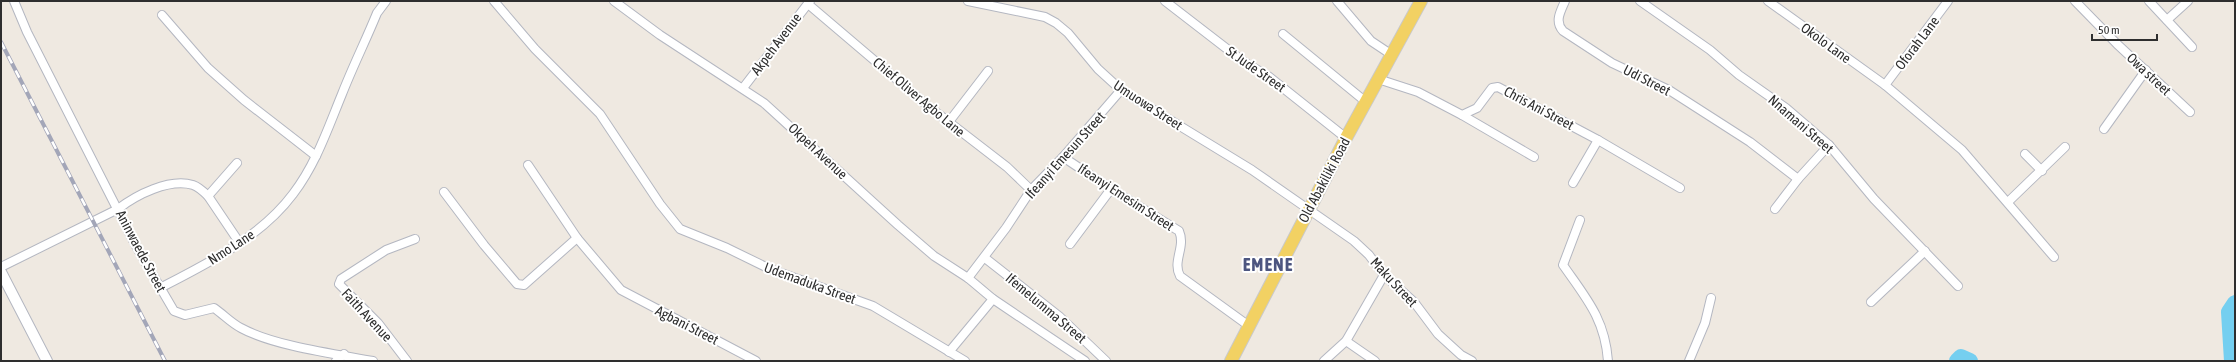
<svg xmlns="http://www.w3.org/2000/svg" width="2236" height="362" font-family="'Asap Condensed',sans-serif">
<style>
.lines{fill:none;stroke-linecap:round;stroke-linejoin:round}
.river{stroke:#75cff0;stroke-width:16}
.minor-casing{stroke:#b4b7c1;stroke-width:10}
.tertiary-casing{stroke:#b4b7c1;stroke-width:12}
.primary-casing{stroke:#c9c9c9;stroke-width:14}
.minor{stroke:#fff;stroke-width:8}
.tertiary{stroke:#fff;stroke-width:10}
.primary{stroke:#f2d163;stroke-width:12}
.rail-casing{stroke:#a3a6b8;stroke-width:4}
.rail{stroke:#fff;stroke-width:2.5;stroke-dasharray:8;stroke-linecap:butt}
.labels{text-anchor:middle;stroke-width:4;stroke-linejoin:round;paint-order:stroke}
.street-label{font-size:14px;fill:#2e2e2e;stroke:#fff}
.district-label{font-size:18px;font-weight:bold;letter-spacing:1px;fill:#4d5680;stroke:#fff}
</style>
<rect width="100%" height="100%" fill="#efe9e1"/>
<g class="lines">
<g class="river">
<polyline points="1957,361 1961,357 1970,361"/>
<polyline points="2232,361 2229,312 2235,303"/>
</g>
<defs>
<g id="minor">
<path d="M14 1 27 32 136 246 174 311 185 315 214 308C223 314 231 323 241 328 274 346 335 354 373 361"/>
<polyline points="494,1 535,49 600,114 660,204 680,229 727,248 770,269 873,306 965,361"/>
<polyline points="614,1 660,35 764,103 898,225 934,256 968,278 993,299 1085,361"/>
<polyline points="968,1 1045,17 1056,23 1068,33 1098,69 1121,90 1252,170 1354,241 1369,255 1384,275 1414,302 1438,334 1461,355 1472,361"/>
<polyline points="1165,1 1244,62 1268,76 1346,138"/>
<polyline points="1337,1 1371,41 1392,55"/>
<path d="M1565 1C1561 11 1554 21 1563 31L1612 63 1669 90 1750 142 1798 179"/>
<polyline points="1640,1 1710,50 1739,75 1786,108 1829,145 1874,199 1958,286"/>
<polyline points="1768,1 1885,85 1962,150 2054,257"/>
<polyline points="2075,1 2117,44 2190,112"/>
<polyline points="2149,1 2192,47"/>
<polyline points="808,4 928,106 1007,167 1031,190"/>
<polyline points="162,15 208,68 244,100 316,156"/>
<polyline points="2167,20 2188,1"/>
<polyline points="1283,34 1366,102"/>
<polyline points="1378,79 1418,92 1462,115 1477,108 1492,88 1498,87 1598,140 1680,188"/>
<polyline points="1885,85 1948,1"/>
<polyline points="743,88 810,1"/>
<polyline points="1462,115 1534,157"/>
<polyline points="948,123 988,71"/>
<polyline points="2104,129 2146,70"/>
<polyline points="2025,154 2042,171"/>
<path d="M1063 157 1111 189 1179 231C1186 247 1172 261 1180 276L1249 326"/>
<polyline points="237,163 208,196 239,242"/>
<polyline points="528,165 577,238"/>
<polyline points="1573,183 1598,140"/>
<polyline points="444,192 484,245 517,284 524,285 577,238 621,290 756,361"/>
<polyline points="2008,202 2065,147"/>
<polyline points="1775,209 1798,179 1829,145"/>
<path d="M1580 220 1563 265C1586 298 1605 319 1608 361"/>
<polyline points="1070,244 1111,189"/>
<polyline points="985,258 1060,317 1106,361"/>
<path d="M1 267 118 209C136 195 169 178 193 185 199 187 204 192 208 196"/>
<polyline points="968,278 1006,228 1031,190 1063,157 1121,90"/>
<path d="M160 288C207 264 261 237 293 194 316 164 328 128 342 94 353 66 366 40 377 13L386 1"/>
<polyline points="1871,302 1925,251"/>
<polyline points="1346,341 1375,361"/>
<polyline points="949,352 993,299"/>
<polyline points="336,361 344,354"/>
<polyline points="407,361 378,323 339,284 341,279 386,250 415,239"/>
<polyline points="1324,361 1346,341 1384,275"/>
<polyline points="1689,361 1705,323 1711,298"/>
</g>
<polyline id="tertiary" points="1,272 47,361"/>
<polyline id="primary" points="1231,361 1346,138 1421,1"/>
</defs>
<use href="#minor" class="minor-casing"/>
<use href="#tertiary" class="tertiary-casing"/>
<use href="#primary" class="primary-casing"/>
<use href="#minor" class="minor"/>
<use href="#tertiary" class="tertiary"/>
<use href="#primary" class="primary"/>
<defs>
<polyline id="rail" points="1,42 165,361"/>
</defs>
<use href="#rail" class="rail-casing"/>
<use href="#rail" class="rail"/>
</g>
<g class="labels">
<g class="street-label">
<text transform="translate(1826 43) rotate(36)" y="5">Okolo Lane</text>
<text transform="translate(1917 43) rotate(-53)" y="5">Oforah Lane</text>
<text transform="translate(776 44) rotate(-53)" y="5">Akpeh Avenue</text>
<text transform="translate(1256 69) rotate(35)" y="5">St Jude Street</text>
<text transform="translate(2149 74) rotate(43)" y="5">Owa street</text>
<text transform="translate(1647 80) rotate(27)" y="5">Udi Street</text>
<text transform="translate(919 97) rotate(40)" y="5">Chief Oliver Agbo Lane</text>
<text transform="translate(1148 105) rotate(33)" y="5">Umuowa Street</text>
<text transform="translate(1539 108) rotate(28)" y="5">Chris Ani Street</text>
<text transform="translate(1801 124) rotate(41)" y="5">Nnamani Street</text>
<text transform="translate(818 151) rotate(43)" y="5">Okpeh Avenue</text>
<text transform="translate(1065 155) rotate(-48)" y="5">Ifeanyi Emesun Street</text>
<text transform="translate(1324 180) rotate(-62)" y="5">Old Abakiliki Road</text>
<text transform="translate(1126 197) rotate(33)" y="5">Ifeanyi Emesim Street</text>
<text transform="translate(231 247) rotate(-33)" y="5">Nmo Lane</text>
<text transform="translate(141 251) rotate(62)" y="5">Aninwaede Street</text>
<text transform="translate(1394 282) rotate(47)" y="5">Maku Street</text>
<text transform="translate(810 283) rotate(20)" y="5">Udemaduka Street</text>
<text transform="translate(1046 308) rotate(40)" y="5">Ifemelumma Street</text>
<text transform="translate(367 315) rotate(47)" y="5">Faith Avenue</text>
<text transform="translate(687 325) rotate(27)" y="5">Agbani Street</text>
</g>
<g class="district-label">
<text x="1268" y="271">EMENE</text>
</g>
</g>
<rect width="2236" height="362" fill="none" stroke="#2e2e2e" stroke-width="4"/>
<path d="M2092 34v6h65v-6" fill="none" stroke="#2e2e2e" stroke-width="2"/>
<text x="2098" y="34" font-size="12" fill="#2e2e2e" stroke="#ffffff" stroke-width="3" paint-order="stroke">50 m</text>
</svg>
